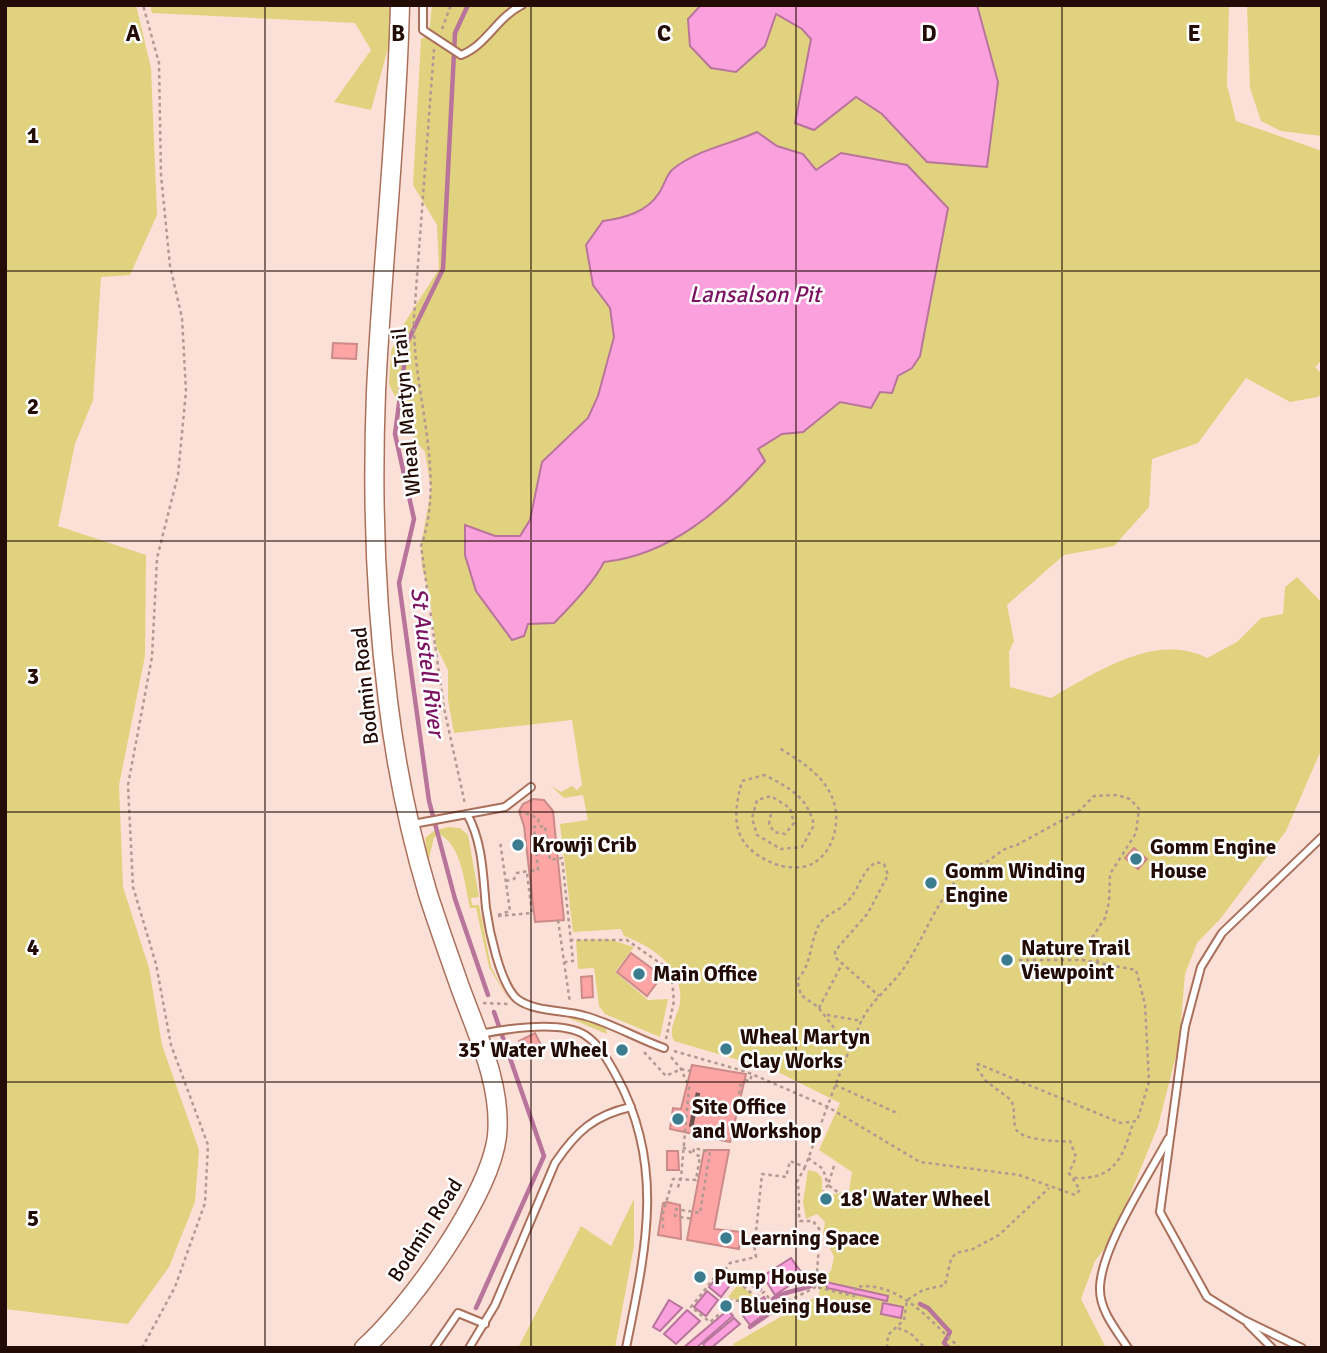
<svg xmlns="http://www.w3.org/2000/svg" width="1327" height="1353" font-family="Signika,sans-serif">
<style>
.green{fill:#e0d27e;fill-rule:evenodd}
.water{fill:#faa0dc;stroke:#b9749c;stroke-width:2}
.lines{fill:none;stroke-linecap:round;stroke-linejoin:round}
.stream{stroke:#b9749c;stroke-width:4.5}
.building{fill:#fca5a4;stroke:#cc8a89;stroke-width:2}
.lane-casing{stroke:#ab705b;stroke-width:10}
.secondary-casing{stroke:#ab705b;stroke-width:21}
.path{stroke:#b29991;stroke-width:2.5;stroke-dasharray:3.5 3.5;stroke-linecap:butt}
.lane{stroke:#fff;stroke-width:6}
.secondary{stroke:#fff;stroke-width:18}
.rail{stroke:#6d554e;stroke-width:4.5;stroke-dasharray:14 7;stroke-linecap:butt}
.grid{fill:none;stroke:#220c05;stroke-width:2;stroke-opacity:0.55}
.poi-dot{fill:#3b7c8f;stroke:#fff;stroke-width:2.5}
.labels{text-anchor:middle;stroke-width:5;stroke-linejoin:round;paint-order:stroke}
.street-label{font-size:21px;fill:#220c05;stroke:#fff}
.poi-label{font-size:21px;font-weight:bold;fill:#220c05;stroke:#fff;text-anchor:start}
.water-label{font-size:23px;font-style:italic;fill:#7b1262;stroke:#fff}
.grid-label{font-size:23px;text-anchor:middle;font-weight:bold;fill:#220c05;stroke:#fff;stroke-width:5;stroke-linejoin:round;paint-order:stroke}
</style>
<rect width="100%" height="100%" fill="#fbe0d7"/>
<g class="green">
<polygon points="5,5 136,5 151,68 157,215 130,275 101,277 93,400 75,444 58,526 146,555 145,656 119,785 123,887 149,968 162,1045 199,1150 195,1202 169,1267 128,1324 5,1309"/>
<polygon points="150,5 393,5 393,30 371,110 334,102 371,50 355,23 152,13"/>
<path d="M432 5H1229L1227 85 1236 121 1322 151V360L1315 367 1322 374V393L1318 397 1290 402 1246 378 1198 443 1152 459 1149 507 1114 546 1064 555 1007 605 1014 641 1009 652 1010 687 1051 698C1097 672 1155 632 1207 658L1237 642 1261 618 1283 614 1285 587 1297 577 1322 603V748L1286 831 1221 918 1197 943 1185 974 1179 1044 1158 1126 1112 1239 1095 1261 1081 1299 1106 1348H735L733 1344 819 1295 821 1280 831 1271 834 1257 823 1234 825 1222 817 1214 806 1219 803 1202 808 1170 817 1172 822 1178V1197L849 1191 852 1172 819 1150 840 1103 776 1071 674 1041C667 1029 678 1016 680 1003 684 967 653 947 624 936L621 929 573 932 560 824 588 820 583 795 564 798 550 785 561 792 572 786 577 790 582 785 572 720 454 733 448 700V670L436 646 429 591 422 567 421 546 431 489 425 452 416 441 389 384 391 351 400 330 439 269 437 225 413 185 421 39 429 35ZM757 132 777 146 803 154 816 171 912 368C888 382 870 406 840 402L803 432 782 434 757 450 764 461C723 509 669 555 604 562 595 580 570 607 554 623L528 624 524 636 512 640 476 591 465 555V526L495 536H520L530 520 542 462 588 418 599 393 614 337 610 308 593 285 603 221C625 218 647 212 659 193 664 186 666 175 673 169 697 149 729 145 757 132Z"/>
<polygon points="1247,5 1322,5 1322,136 1281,131 1261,121 1250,88"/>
<path d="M448 827 460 828 468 835 479 897 471 898 472 905H479L491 967 509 1001 489 967 476 908H470C465 886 462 847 441 835L434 837 428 863 425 838 434 831Z"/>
<polygon points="608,939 634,947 615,972 648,1000 668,999 660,1037 605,1014 599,1006 594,968 578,969 576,940"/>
<polygon points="572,1015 605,1026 607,1034 569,1018"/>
<polygon points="634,1199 634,1246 615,1348 518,1348 581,1226 611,1246"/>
<polygon points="739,1283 753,1296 740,1301 728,1297"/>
</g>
<g class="water">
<polygon points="701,5 977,5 998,82 987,167 927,162 882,114 856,97 814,130 795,123 811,39 802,29 776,14 765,46 736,72 711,68 690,46 688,19"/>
<path d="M757 132 777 146 803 154 816 170 841 153 907 165 948 208 920 356 912 368 898 376 892 393 880 392 871 408 840 402 803 432 782 434 758 449 765 461C723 509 670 555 604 562 595 580 570 607 554 623L528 624 524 636 512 640 476 591 465 555V525L495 536H520L530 520 542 462 588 418 598 396 614 337 610 308 593 285 586 245 603 221C625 218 647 212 659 193 664 186 666 175 673 169 698 149 729 145 757 132Z"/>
<polygon points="791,1258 804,1276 775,1295 763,1276"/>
<polygon points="722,1271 734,1280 721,1297 709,1287"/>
<polygon points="826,1282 888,1296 887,1301 827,1288"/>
<polygon points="707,1291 718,1300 706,1316 694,1307"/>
<polygon points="764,1297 772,1309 750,1325 741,1313"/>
<polygon points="669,1300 682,1308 660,1331 653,1327"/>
<polygon points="883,1303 903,1307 901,1318 881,1314"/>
<polygon points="687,1310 700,1321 676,1344 664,1334"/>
<polygon points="728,1310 733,1316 696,1348 683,1348"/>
<polygon points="734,1318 740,1324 711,1348 706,1348 703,1344"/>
</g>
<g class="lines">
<g class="stream">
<polyline points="468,5 455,33 443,269 407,343 395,434 414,519 399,583 429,801 455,899 488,995"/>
<polyline points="741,1278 760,1289"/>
<path d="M777 1304 773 1299C783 1291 799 1291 811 1286"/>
<polyline points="920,1304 928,1308 950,1332 944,1343 949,1348"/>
<polyline points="476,1308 544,1156 494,1012"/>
<polyline points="750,1327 773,1311"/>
</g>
</g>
<g class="building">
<polygon points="333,343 357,344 356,359 332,358"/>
<polygon points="533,799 544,800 553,811 564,920 535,922 524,826 519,811 523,804"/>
<polygon points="1134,848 1147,859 1138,869 1125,858"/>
<polygon points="631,953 662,976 647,996 617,972"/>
<polygon points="592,976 593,997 582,998 581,977"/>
<polygon points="535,1033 542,1047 525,1055 519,1041"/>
<polygon points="692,1065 746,1074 730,1142 670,1129 673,1108 681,1109"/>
<polygon points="704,1150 729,1150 714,1229 741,1232 739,1249 687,1240"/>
<polygon points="667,1151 678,1151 679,1170 667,1170"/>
<polygon points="667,1202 680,1205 681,1239 658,1235 663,1203"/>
</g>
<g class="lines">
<defs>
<g id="lane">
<path d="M423 5V30L461 55C486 46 497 17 522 5"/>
<path d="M467 814C483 842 483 877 486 908 489 930 500 984 517 999 534 1012 565 1010 585 1016 611 1023 638 1039 664 1048"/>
<polyline points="413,824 505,807 531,787"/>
<path d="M480 1034C506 1029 561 1020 585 1035 599 1044 609 1062 617 1077 666 1167 645 1253 626 1348"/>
<polyline points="1248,1324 1272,1348"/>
<polyline points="434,1348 458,1313 485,1324"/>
<path d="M469 1348 495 1305 555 1163C576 1132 594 1115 631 1107"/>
<path d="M1128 1348C1117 1331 1100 1311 1100 1290 1099 1250 1149 1175 1168 1139"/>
<polyline points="1302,1348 1244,1320 1207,1297 1160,1212 1185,1027 1201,967 1222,933 1322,837"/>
</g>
<path id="secondary" d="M364 1348C409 1308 490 1196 497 1136 502 1085 477 1034 460 987 449 956 438 925 428 894 409 831 396 766 388 701 375 598 372 495 376 392 382 263 397 135 400 5"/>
</defs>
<use href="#lane" class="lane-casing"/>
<use href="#secondary" class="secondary-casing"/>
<g class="path">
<polyline points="442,29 451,5"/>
<path d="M434 49 414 317C412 392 447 474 421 546L444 708 465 804"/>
<polyline points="519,811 538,818 539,824"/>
<path d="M771 814 769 824 774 832 785 834 794 823 790 808 771 796 757 800 752 818 757 835 781 849 802 847 814 825C807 796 789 788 765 775L742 781C731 821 733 847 775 864 785 868 803 869 812 864 825 857 833 843 835 830 843 789 810 766 779 748"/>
<polyline points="607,852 610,850"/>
<polyline points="531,871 538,870 534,827 545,826 550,860 562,858 573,961 565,962"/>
<polyline points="506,881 514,879 517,873 528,871"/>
<polyline points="498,915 510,911 500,841"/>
<polyline points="498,916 532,913 527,873"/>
<polyline points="558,920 570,1003"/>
<polyline points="570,940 627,940 664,966 672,980 674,1001 666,1039"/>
<polyline points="483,1003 508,1004"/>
<polyline points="819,1008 842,964"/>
<polyline points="827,1015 862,1021"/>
<path d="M851 1050 818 1007 801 995 797 980C812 965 809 944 819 925 826 913 839 912 848 901 860 888 860 873 876 862L884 864 888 875 868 913 835 951V957L879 996"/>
<path d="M674 1051 747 1072 828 1107 920 1162 1019 1175 1075 1195 1080 1190 1069 1173 1076 1157 1070 1141C1059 1142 1020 1140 1016 1129 1012 1119 1016 1109 1011 1100L986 1081 976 1067 978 1064 1121 1123 1137 1121 1149 1082 1145 1004 1136 970 1083 960H1007"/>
<polyline points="644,1052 666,1076 681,1069 691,1071"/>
<polyline points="671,1057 681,1069 689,1087 681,1178 677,1190"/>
<polyline points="745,1080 750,1081 752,1074"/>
<polyline points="835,1085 899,1114"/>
<polyline points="739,1094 741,1083"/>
<polyline points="683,1147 693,1154 694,1148 710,1152 700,1213 676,1209 675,1216 693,1219"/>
<polyline points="808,1158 823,1169 828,1185 823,1192"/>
<polyline points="834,1166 828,1185 839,1193"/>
<path d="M805 1167 797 1182C801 1195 797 1207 800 1221H813L820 1230 816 1287 854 1296 856 1287C899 1280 931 1322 960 1348"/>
<path d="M1074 1178C1115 1180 1123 1157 1133 1123"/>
<polyline points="663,1228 663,1213 673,1179 696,1180 700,1156 693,1154"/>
<polygon points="722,1268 756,1297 748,1302 724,1299 720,1305 723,1311 710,1322 691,1307"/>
<path d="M725 1270 730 1263 756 1257 753 1238 756 1232 762 1174 786 1177 790 1161 805 1167C823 1119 840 1070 861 1022 870 1002 888 989 901 972 924 941 938 893 968 869 973 865 981 865 988 861 997 855 1004 847 1015 846L1079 811 1094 796 1117 795 1130 799 1139 809 1136 833 1110 874 1109 902 1105 918 1092 938 1090 952 1101 965"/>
<polyline points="756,1297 764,1292 776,1307 816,1287"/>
<polyline points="740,1309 748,1302"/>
<polyline points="898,1328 910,1333 925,1348"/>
<polyline points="142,1348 175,1287 205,1203 208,1145 171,1045 156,964 133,887 128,785 152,657 157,558 178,475 186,391 182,318 170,266 161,175 159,63 143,5"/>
<polyline points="887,1348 888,1335 904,1320 907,1300 923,1290 945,1285 951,1259 956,1253 973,1249 999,1235 1049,1188"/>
</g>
<use href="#lane" class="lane"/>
<use href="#secondary" class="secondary"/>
<polyline class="rail" points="691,1127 699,1088"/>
</g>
<path class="grid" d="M265 5V1348M531 5V1348M796 5V1348M1062 5V1348M5 271H1322M5 541H1322M5 812H1322M5 1082H1322"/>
<g class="poi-dot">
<circle cx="518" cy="845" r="7"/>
<circle cx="1136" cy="859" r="7"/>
<circle cx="931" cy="883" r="7"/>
<circle cx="1007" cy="960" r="7"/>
<circle cx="639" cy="974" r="7"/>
<circle cx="726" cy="1049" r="7"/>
<circle cx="622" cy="1050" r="7"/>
<circle cx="678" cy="1119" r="7"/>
<circle cx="826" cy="1199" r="7"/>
<circle cx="726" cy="1238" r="7"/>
<circle cx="700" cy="1277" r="7"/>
<circle cx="726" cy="1306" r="7"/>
</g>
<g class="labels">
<g class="street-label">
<text transform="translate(406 412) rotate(-95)" y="7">Wheal Martyn Trail</text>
<text transform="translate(365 686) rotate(-96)" y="7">Bodmin Road</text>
<text transform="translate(425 1230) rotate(-57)" y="7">Bodmin Road</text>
</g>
<g class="poi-label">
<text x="532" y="852">Krowji Crib</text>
<text x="1150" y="854">Gomm Engine<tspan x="1150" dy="24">House</tspan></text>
<text x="945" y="878">Gomm Winding<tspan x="945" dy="24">Engine</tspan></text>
<text x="1021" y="955">Nature Trail<tspan x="1021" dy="24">Viewpoint</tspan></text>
<text x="653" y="981">Main Office</text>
<text x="740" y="1044">Wheal Martyn<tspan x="740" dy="24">Clay Works</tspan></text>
<text x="608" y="1057" text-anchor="end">35' Water Wheel</text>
<text x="692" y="1114">Site Office<tspan x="692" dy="24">and Workshop</tspan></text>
<text x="840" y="1206">18' Water Wheel</text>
<text x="740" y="1245">Learning Space</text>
<text x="714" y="1284">Pump House</text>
<text x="740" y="1313">Blueing House</text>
</g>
<g class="water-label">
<text x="755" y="302">Lansalson Pit</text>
<text transform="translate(428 662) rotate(83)" y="8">St Austell River</text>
</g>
</g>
<g class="grid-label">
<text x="133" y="41">A</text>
<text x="398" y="41">B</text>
<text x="664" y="41">C</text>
<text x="929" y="41">D</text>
<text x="1194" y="41">E</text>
<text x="33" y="143">1</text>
<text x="33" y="414">2</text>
<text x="33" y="684">3</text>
<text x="33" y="955">4</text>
<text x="33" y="1226">5</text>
</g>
<rect width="1327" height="1353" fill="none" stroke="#220c05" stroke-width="14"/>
</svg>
